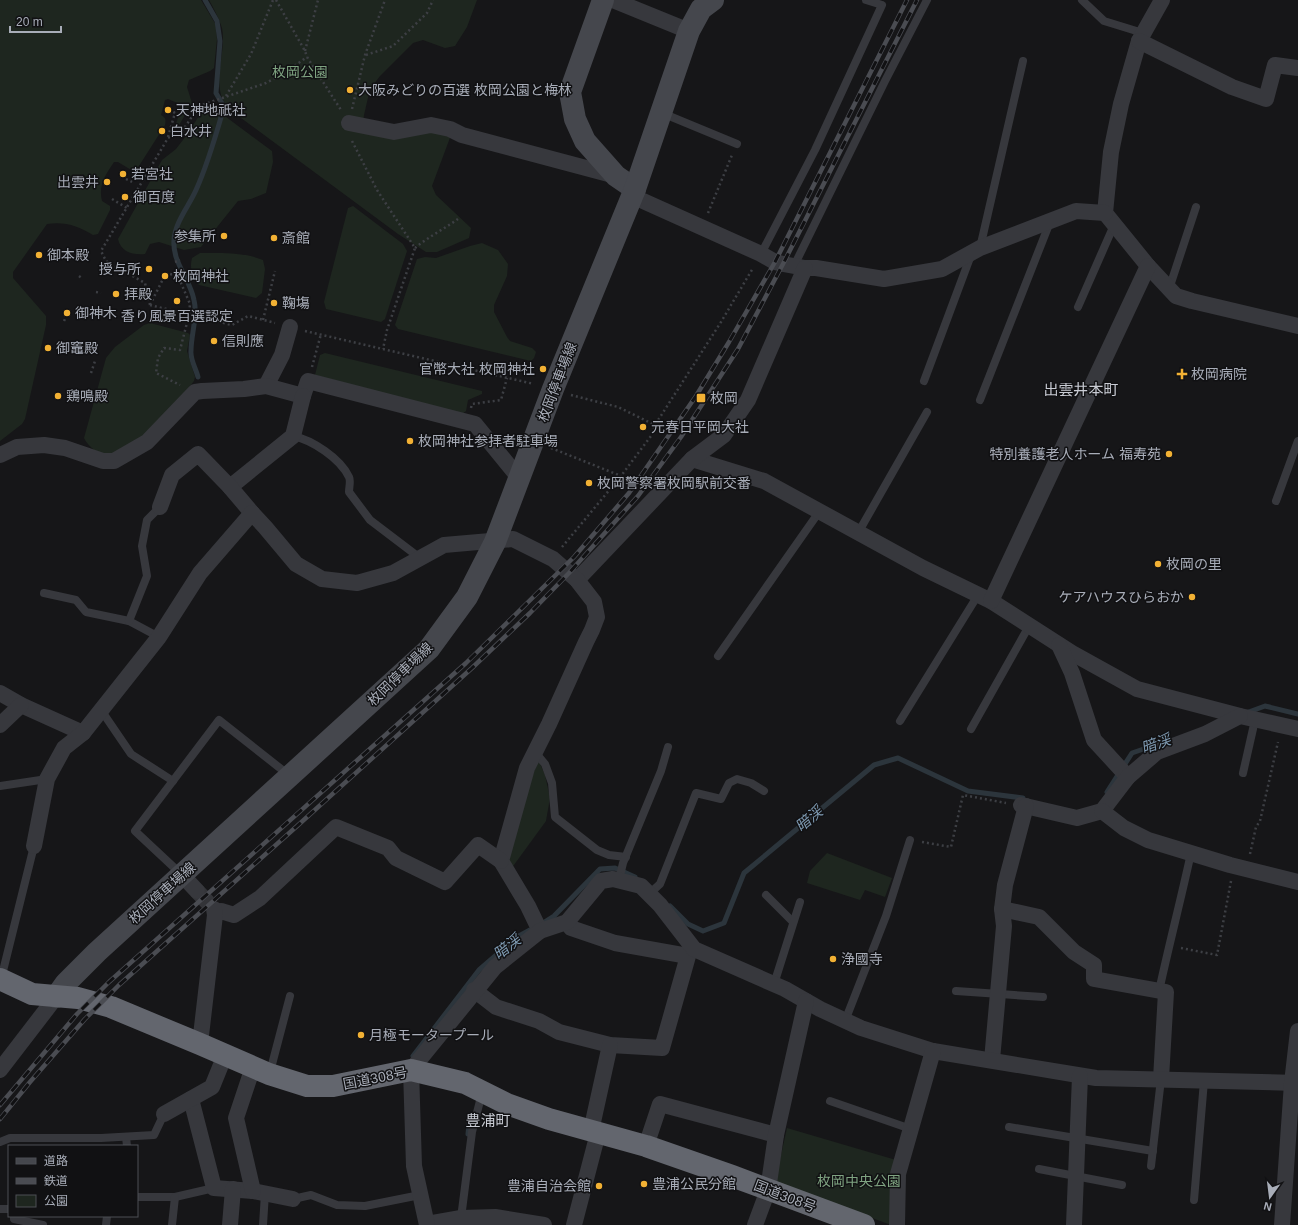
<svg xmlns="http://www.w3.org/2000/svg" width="1298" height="1225" font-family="Arial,'Noto Sans JP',sans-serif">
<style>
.green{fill:#1e261f}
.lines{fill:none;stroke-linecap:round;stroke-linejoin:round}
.stream{stroke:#2c353c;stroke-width:5}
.street-tunnel{stroke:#333438;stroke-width:16;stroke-dasharray:16 8;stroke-linecap:butt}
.path{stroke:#3d3f44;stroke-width:2.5;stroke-dasharray:2 3;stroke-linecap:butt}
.lane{stroke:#37383d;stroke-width:8}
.street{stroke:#37383d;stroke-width:16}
.secondary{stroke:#45474d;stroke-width:22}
.highway{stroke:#63666e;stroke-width:22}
.rail-casing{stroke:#4a4c52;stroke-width:4.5}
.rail{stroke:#111113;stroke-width:3;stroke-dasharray:9;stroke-linecap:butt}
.poi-dot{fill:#f2b134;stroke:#111113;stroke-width:1.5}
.labels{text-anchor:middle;stroke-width:3;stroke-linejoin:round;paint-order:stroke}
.park-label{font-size:14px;fill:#7fa381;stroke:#111113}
.poi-label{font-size:14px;fill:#a8adb8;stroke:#111113;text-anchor:start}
.street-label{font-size:14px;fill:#a8adb8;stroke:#111113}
.neighbourhood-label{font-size:15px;fill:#c9ccd4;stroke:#111113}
.water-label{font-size:15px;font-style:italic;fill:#7f9bb3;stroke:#111113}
</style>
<rect width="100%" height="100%" fill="#161618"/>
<g class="green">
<path d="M0 0H201L216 25 217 39 214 68 210 71 189 80 187 87 192 103 178 127H175L182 105 168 99 165 100 161 115C166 118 166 119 165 125L137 169 133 171 118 162H114C106 174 98 185 102 201L110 206V210L98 234 93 235C79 226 64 221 47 224L13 272V278L46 316V325L25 419 22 424 0 441Z"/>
<path d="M209 0H477L467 27 455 46 445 48 423 40 413 43 380 76 370 89 364 115 362 130H432L451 135 432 186 436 195 471 228 469 238 437 252H426L398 234 241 118C237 114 231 110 227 106 210 86 227 52 222 28 219 18 214 9 209 0Z"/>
<path d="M214 108 272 151 273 162 266 193 251 199 238 201 201 247 184 250 159 242 150 244 145 254C132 255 121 252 118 239L162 160 176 149 186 136 199 116 205 110Z"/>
<polygon points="353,206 403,244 407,251 385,319 381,322 326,309 324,302 348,208"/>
<polygon points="482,243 498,250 508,264 507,276 494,305 494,312 507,337 510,341 532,348 536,352 534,358 531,361 398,329 395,325 417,259 425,257 436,258 470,246"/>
<path d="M200 253C221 253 244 252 263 260L265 269 262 293 256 298 199 285C193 276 189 269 192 258Z"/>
<path d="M150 323 188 333 190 335 187 351 195 377 194 381C176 403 137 451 108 455 99 456 88 446 84 438L106 358 115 347 144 325Z"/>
<polygon points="325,353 482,391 482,394 468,400 466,411 462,414 315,375 320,355"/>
<polygon points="538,759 545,775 550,798 546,821 511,869 508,854"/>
<polygon points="827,853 892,878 885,897 865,890 860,900 807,883 810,871"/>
<polygon points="787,1128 896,1160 891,1225 775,1182"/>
</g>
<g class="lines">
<g class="stream">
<path d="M198 377C196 369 190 359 191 351 191 334 198 316 194 300 190 279 172 262 174 240 175 222 189 206 196 190 208 164 216 135 224 107L216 93 220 41 217 21 205 0"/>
<polyline points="1246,713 1265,706 1298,714"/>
<polyline points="1107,792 1132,753 1158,744"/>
<polyline points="670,906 688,924 703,931 724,923 744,873 874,765 898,758 968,791 1023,798"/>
<polyline points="543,923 554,916 600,869 615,868 635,877"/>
<polyline points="413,1056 479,970 517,937 530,930"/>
<polyline points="468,1134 469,1124 473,1115"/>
</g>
<polyline class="street-tunnel" points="197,891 214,909"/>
<g class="path">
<polyline points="276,0 305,51 307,57 341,110"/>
<polyline points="305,51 318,0"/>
<polyline points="366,55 393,46 427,13 433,0"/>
<polyline points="226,96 251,54 273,0"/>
<polyline points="352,109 365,55 385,0"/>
<polyline points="168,137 175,113 172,111"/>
<polyline points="352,141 377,190 415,248 387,330 383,349"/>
<polyline points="126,179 132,182"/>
<polyline points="112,199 127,208"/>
<polyline points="708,213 732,155"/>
<path d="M415 248C428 237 444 229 458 219"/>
<polyline points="175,262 180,260"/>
<polyline points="79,276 83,279"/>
<polyline points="96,292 101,293"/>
<polyline points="150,305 232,325 248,316 275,323"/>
<polyline points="150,305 145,283 111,264 106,261 101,251 168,138 183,130 199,106 266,83 283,74 307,57"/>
<polyline points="150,305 166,273 178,276 190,304 189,315 180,350 164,348 158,358 156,373 180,385"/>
<polyline points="263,320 275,271"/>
<polyline points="64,321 65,319"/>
<polyline points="305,331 534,384"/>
<polyline points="312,367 321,334"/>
<polyline points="91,373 95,361"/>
<polyline points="571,395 618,407 655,425"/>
<polyline points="471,408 472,404 501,400 507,378"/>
<polyline points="551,448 621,476"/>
<polyline points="562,547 621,476 651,436 655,425 721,322 753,268"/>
<polyline points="922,842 951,847 963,795 1006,803"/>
<polyline points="1250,854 1256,827 1260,821 1278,742"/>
<polyline points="1181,948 1217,955 1231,881"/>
</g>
<g class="lane">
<polyline points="1082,0 1104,21 1143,33"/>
<polyline points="662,113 737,144"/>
<polyline points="980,248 1023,61"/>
<polyline points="761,254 815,150 882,5 866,0"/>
<polyline points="794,266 885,81 927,0"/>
<polyline points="1169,289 1196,207"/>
<polyline points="1078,307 1114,225"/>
<polyline points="924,381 971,255"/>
<polyline points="980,400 1050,222"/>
<path d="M293 436C312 440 340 458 349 477 351 481 349 487 349 492L370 520 420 558"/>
<polyline points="1276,501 1298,441"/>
<polyline points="858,533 927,412"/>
<polyline points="44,593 76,600 86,612 129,621 159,637"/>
<polyline points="129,621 147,576 142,546 147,520 160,507"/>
<polyline points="718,656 819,512"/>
<polyline points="101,710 131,754 173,781"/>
<polyline points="900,721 978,595"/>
<polyline points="971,729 1029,626"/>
<polyline points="535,752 545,764 552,783 555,817 597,850 609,855 626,857"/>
<polyline points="1243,773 1255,720"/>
<polyline points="0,786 47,779"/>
<polyline points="181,874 135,831 219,720 290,776"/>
<polyline points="619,880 623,863 661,771 668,747"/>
<polyline points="649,894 660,884 696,793 721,799 729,783 737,779 751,783 764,791"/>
<polyline points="766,895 793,922"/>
<polyline points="1,979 34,846"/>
<polyline points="774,984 800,902"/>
<polyline points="956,991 1043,997"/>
<path d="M1159 991C1169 945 1181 899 1191 853"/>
<polyline points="845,1021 886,916 910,840"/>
<polyline points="270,1072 290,996"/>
<polyline points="830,1101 911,1129"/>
<polyline points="1009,1127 1153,1151"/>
<polyline points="126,1137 127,1146"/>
<polyline points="0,1142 10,1138 101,1138 154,1135 164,1114"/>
<polyline points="1151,1166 1161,1079"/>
<polyline points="1039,1169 1122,1185"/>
<polyline points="137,1197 175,1197 214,1188"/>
<polyline points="293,1199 311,1195 337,1205 365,1206 420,1195"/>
<polyline points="1194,1200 1204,1081"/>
<polyline points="0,1209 9,1209"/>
<polyline points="14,1216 14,1219 43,1225"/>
<polyline points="461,1218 472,1132 482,1093"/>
<polyline points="106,1225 107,1216"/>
<polyline points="172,1225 175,1197"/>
<polyline points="263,1225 265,1193"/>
</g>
<g class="street">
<polyline points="613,0 689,31"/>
<polyline points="1162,0 1139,41 1121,104 1111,152 1105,213 1148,266 1176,296 1192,301 1298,326"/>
<polyline points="1139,41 1232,87 1266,99 1275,65 1298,68"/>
<polyline points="349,123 394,132 431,125 450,129 462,135 616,176"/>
<polyline points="632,196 761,254 775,262 783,264 805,268 816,268 884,279 942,269 980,248 1076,211 1105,213"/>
<polyline points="266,386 282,355 290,327"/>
<polyline points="0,455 17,447 44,445 65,448 103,461 114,461 147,442 195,392 202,391 244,389 266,386 303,396 308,381 475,424 519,478"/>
<polyline points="692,459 764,481 923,568 991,601 1072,653 1137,689 1240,716 1298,729"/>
<polyline points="230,487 293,436 303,396"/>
<polyline points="160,507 172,475 198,454 230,487 252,513"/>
<polyline points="577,580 692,459 724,435 748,400 805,268"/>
<polyline points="991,601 1148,266"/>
<polyline points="1059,645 1072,673 1094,740 1128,777"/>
<polyline points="0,693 21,705 83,733"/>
<polyline points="0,725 21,705"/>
<polyline points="1021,805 1077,818 1102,811 1128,777 1157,752 1205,734 1240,716"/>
<polyline points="1102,811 1124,828 1148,840 1230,865 1298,882"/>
<polyline points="34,846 47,779 64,748 83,733 159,637 200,573 252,513 265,527 296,564 322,579 357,583 393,573 444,545 513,539 553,559 577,580 594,602 597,617 592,630 586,642 549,724 527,768 501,861 528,906 540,931"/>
<polyline points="182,875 197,891"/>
<polyline points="1002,909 1039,917 1074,952 1094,965 1094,979 1166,992 1161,1079"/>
<polyline points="215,915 221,911 234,915 260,898 336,827 388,848 396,858 445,882 478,845 501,861"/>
<polyline points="474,990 496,1007 539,1021 559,1032 610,1045 662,1048 688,956 615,943 571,928 567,922"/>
<polyline points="200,1044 215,915 214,909"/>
<polyline points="992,1060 1004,926 1002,909 1005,885 1026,806"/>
<polyline points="0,1070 56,997"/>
<polyline points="191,1099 214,1188 253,1191 293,1199"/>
<polyline points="164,1114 212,1087 225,1055"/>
<polyline points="591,1131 610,1045"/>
<polyline points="646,1146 660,1104 776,1135"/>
<polyline points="253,1191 236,1118 253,1067"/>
<polyline points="427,1224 461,1218 495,1217 544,1225"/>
<polyline points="230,1225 233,1189"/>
<polyline points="427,1225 414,1166 411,1070 495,967 540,931 567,922 601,881 613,879 641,886 660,905 694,949 785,989 820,1009 861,1028 933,1051 1096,1078 1298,1083"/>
<polyline points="574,1225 598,1133"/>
<polyline points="755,1225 768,1190 776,1135 806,1001"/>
<polyline points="897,1225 898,1174 933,1051"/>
<polyline points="1074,1225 1080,1076"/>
<polyline points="1282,1225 1292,1083 1298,1031"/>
</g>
<g class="secondary">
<polyline points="603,0 570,92 575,119 585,141 616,176 635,189"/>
<polyline points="56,997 66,983 97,952 429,649 467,597 495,542 553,389 635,189 689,31 701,9 713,0"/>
</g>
<polyline class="highway" points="0,979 32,994 78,998 111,1007 200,1044 269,1074 307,1086 333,1086 411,1070 465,1083 507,1104 549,1119 646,1146 732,1176 864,1225"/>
<defs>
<g id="rail">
<polyline points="0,1105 77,1014 109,982 466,663 574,557 629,493 696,396 729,342 775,262 907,0"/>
<polyline points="0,1119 30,1082 85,1019 119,985 296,827 472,668 530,613 569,573 638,496 681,437 738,349 783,264 917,0"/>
</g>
</defs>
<use href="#rail" class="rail-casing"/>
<use href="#rail" class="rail"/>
</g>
<g class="poi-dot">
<circle cx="350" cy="90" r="4"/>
<circle cx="168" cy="110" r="4"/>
<circle cx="162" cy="131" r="4"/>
<circle cx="123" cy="174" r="4"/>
<circle cx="107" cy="182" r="4"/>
<circle cx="125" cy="197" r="4"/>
<circle cx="224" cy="236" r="4"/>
<circle cx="274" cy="238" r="4"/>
<circle cx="39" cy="255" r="4"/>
<circle cx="149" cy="269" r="4"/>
<circle cx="165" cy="276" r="4"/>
<circle cx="116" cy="294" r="4"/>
<circle cx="177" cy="301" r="4"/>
<circle cx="274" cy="303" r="4"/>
<circle cx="67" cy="313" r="4"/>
<circle cx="214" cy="341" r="4"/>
<circle cx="48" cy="348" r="4"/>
<circle cx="543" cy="369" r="4"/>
<path d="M1180 368h4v4h4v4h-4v4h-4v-4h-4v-4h4z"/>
<circle cx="58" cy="396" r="4"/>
<rect x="696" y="393" width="10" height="10" rx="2"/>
<circle cx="643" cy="427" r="4"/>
<circle cx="410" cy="441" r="4"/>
<circle cx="1169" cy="454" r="4"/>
<circle cx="589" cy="483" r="4"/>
<circle cx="1158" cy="564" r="4"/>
<circle cx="1192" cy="597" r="4"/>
<circle cx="833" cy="959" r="4"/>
<circle cx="361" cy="1035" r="4"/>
<circle cx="644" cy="1184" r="4"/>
<circle cx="599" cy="1186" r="4"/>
</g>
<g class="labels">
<g class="park-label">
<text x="300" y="77">枚岡公園</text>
<text x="859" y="1186">枚岡中央公園</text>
</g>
<g class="poi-label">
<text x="358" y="95">大阪みどりの百選 枚岡公園と梅林</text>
<text x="176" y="115">天神地祇社</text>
<text x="170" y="136">白水井</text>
<text x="131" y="179">若宮社</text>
<text x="99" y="187" text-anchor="end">出雲井</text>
<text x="133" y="202">御百度</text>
<text x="216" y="241" text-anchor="end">参集所</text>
<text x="282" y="243">斎館</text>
<text x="47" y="260">御本殿</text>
<text x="141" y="274" text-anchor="end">授与所</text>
<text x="173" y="281">枚岡神社</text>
<text x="124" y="299">拝殿</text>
<text x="282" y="308">鞠塲</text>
<text x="75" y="318">御神木</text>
<text x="177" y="321" text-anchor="middle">香り風景百選認定</text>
<text x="222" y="346">信則應</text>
<text x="56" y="353">御竈殿</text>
<text x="535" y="374" text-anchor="end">官幣大社 枚岡神社</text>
<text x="1191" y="379">枚岡病院</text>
<text x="66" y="401">鶏鳴殿</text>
<text x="710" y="403">枚岡</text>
<text x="651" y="432">元春日平岡大社</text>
<text x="418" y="446">枚岡神社参拝者駐車場</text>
<text x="1161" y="459" text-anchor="end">特別養護老人ホーム 福寿苑</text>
<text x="597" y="488">枚岡警察署枚岡駅前交番</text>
<text x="1166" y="569">枚岡の里</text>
<text x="1184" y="602" text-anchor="end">ケアハウスひらおか</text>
<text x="841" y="964">浄國寺</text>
<text x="369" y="1040">月極モータープール</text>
<text x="652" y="1189">豊浦公民分館</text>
<text x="591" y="1191" text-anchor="end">豊浦自治会館</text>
</g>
<g class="street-label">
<text transform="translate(557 382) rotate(-69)" y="5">枚岡停車場線</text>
<text transform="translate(400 674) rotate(-44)" y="5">枚岡停車場線</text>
<text transform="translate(162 893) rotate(-42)" y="5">枚岡停車場線</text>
<text transform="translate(375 1078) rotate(-11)" y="5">国道308号</text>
<text transform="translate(785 1196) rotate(21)" y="5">国道308号</text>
</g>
<g class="neighbourhood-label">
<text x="1081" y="395">出雲井本町</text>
<text x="488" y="1126">豊浦町</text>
</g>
<g class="water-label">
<text transform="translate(1156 744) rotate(-20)" y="5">暗渓</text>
<text transform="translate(809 819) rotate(-40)" y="5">暗渓</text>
<text transform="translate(507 947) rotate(-38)" y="5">暗渓</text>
</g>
</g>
<rect x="8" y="1145" width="130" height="72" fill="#111113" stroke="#4d4f55"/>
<rect x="16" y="1158" width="20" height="6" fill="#45474d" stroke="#4d4f55"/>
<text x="44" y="1165" font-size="12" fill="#a8adb8">道路</text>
<rect x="16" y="1178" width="20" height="6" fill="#4a4c52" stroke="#4d4f55"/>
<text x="44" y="1185" font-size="12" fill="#a8adb8">鉄道</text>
<rect x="16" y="1195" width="20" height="12" fill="#1e261f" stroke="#4d4f55"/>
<text x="44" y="1205" font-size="12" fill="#a8adb8">公園</text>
<g transform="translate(1270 1197) rotate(194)" stroke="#111113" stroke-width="3" paint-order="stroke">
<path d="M0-3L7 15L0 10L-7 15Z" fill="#a8adb8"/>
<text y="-6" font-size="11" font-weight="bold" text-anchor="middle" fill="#a8adb8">N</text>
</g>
<path d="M10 26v6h51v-6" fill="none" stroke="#a8adb8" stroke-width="2"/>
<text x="16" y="26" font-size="12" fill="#a8adb8" stroke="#111113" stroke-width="3" paint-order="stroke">20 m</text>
</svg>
